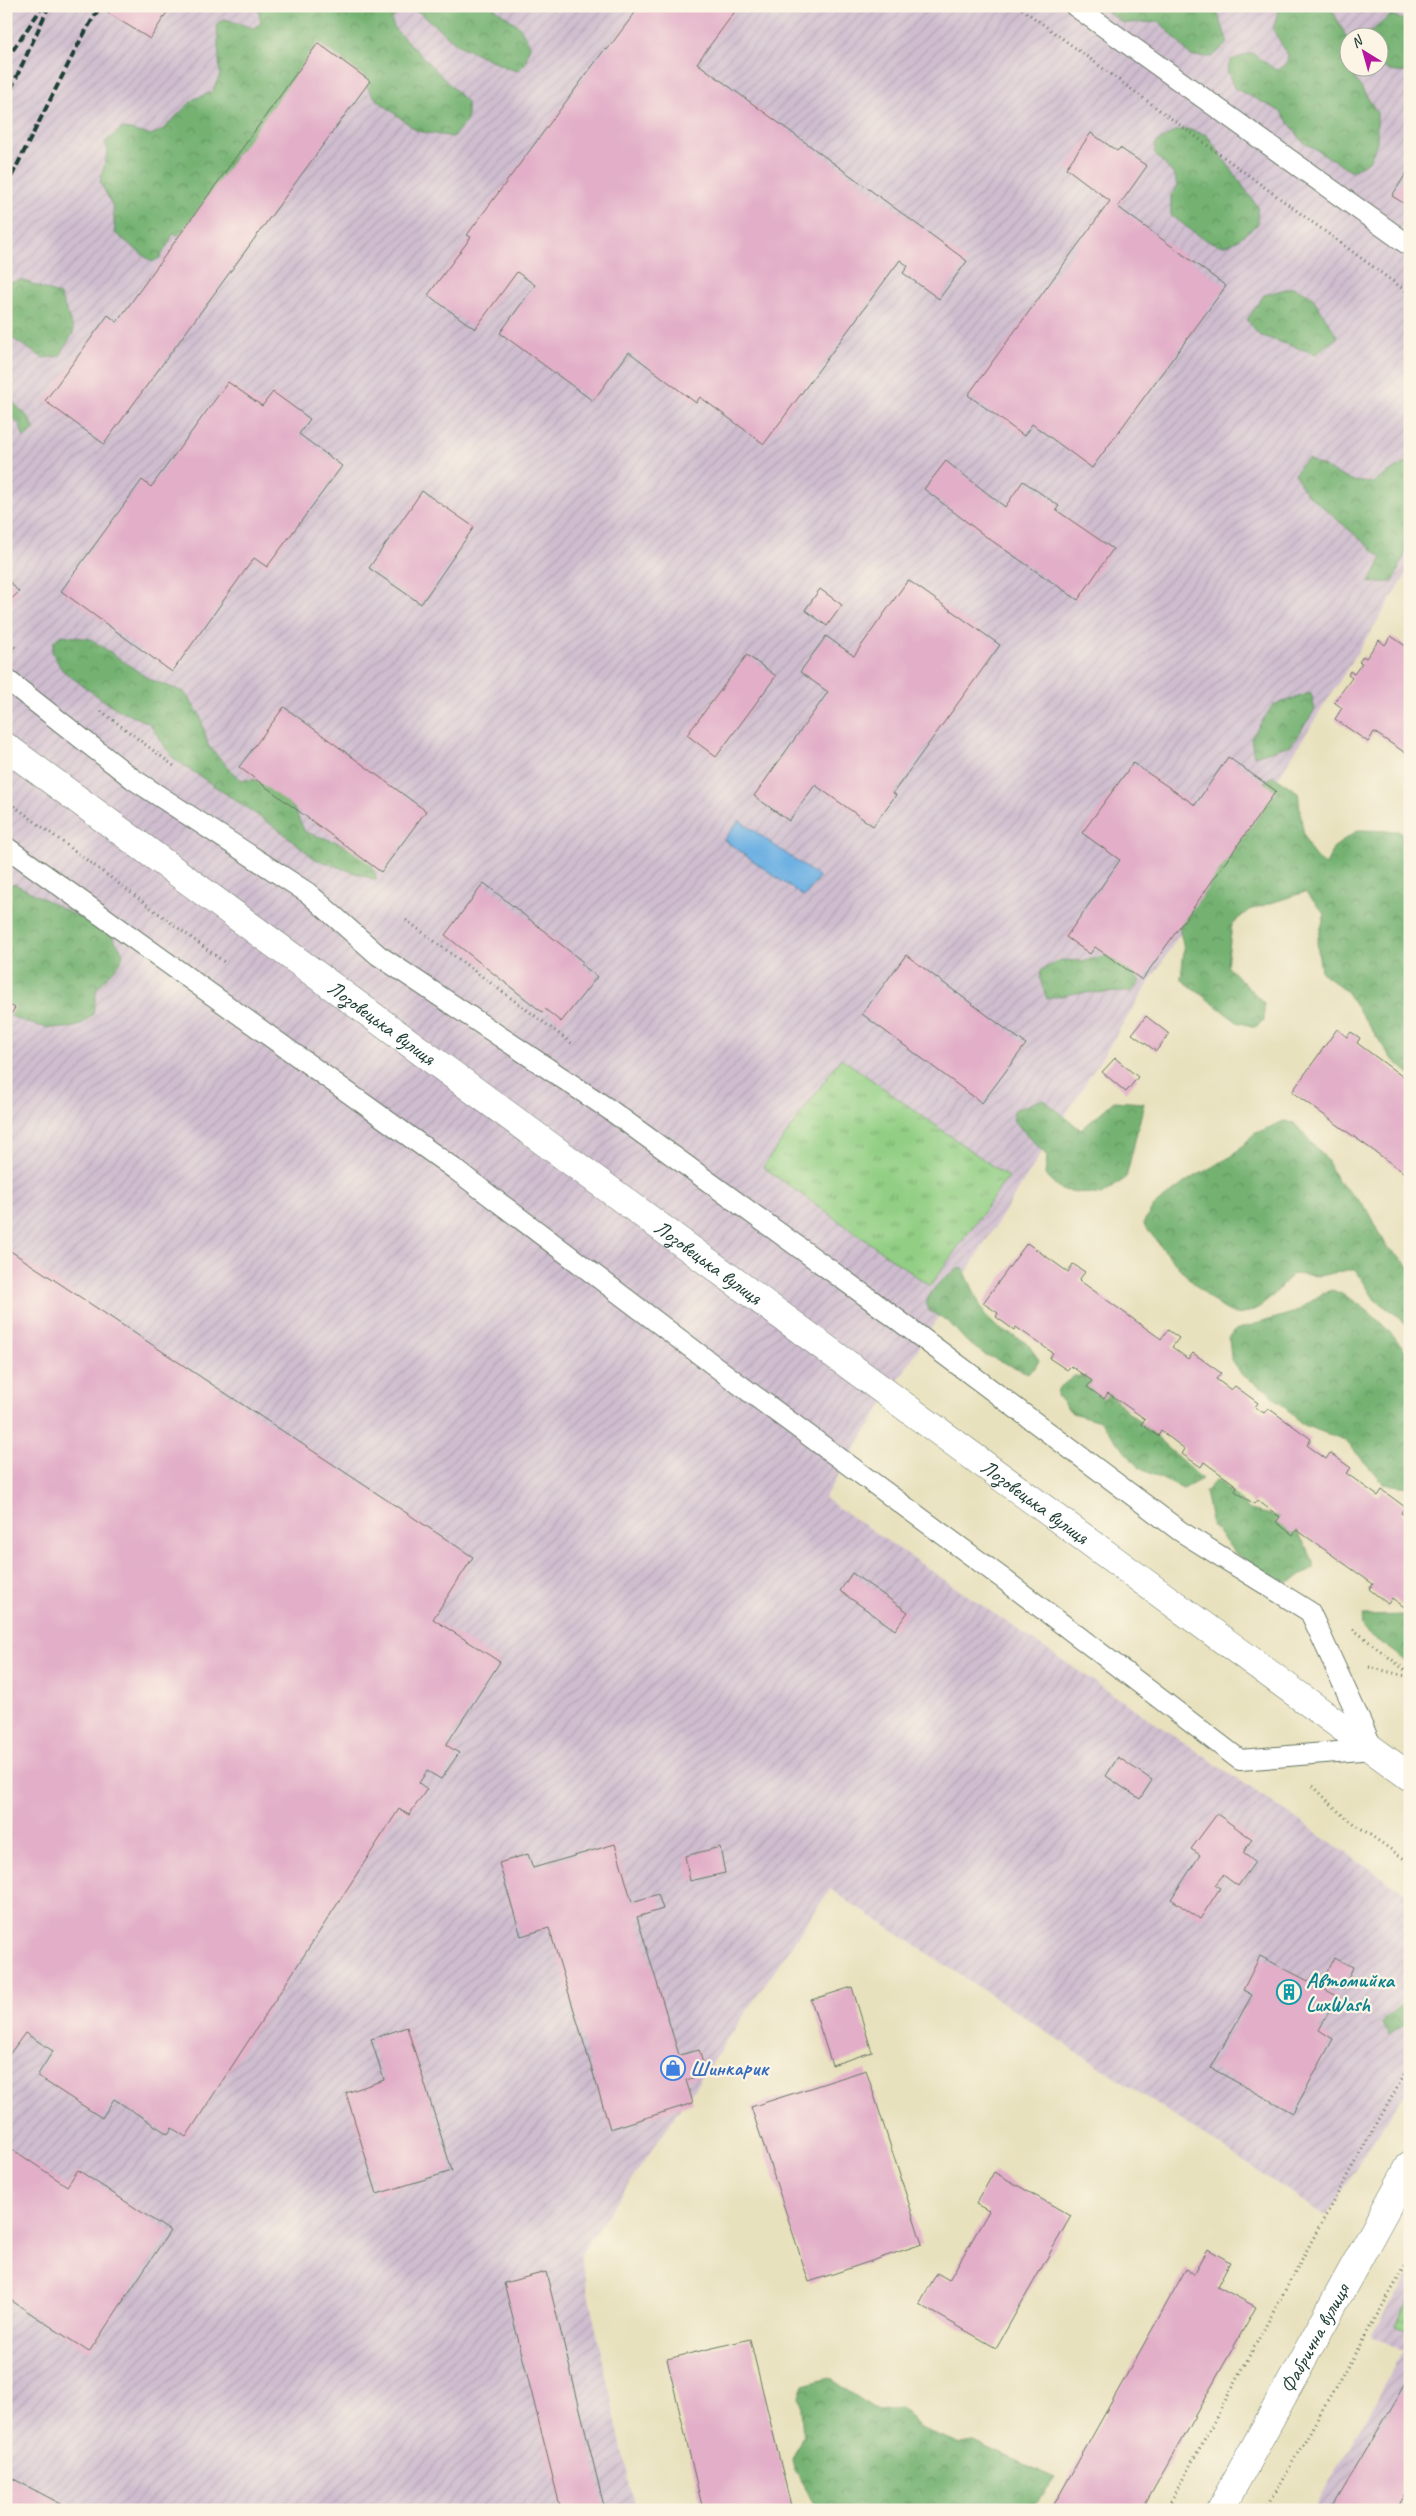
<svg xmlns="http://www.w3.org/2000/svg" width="1416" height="2516" font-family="Caveat,sans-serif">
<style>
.industrial{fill:url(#industrial-furrows);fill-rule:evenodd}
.grass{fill:url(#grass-tufts);stroke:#58865c}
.forest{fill:url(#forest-crowns);stroke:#4a7853}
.water{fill:#6eb1e3;stroke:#46778c}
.building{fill:#e2aec8}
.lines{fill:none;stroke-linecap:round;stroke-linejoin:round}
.service-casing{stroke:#657664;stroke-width:22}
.minor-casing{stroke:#657664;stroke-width:29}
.path{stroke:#657664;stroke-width:3;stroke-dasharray:1 4;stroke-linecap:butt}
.service{stroke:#fff;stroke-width:20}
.minor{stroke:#fff;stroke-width:28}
.rail{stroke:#1f3d34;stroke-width:4;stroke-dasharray:8 4;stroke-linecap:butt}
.labels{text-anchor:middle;stroke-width:4.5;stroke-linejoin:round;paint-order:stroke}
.street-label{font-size:21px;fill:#1f3d34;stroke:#fcf5e5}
.culture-label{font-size:21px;font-weight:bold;fill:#0d838f;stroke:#fcf5e5;text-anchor:start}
.shop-label{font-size:21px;font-weight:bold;fill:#366cbe;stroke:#fcf5e5;text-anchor:start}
</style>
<defs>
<pattern id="industrial-furrows" width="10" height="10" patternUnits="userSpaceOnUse" patternTransform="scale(1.25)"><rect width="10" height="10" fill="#cfbdcf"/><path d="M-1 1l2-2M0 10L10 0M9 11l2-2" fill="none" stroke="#b1a3b2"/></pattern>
<pattern id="grass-tufts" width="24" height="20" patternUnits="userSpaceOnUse" patternTransform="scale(1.25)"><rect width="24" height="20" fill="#92cf84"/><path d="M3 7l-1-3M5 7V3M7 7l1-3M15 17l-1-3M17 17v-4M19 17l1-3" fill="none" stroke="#77a96d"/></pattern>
<pattern id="forest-crowns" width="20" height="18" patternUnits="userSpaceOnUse" patternTransform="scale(1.25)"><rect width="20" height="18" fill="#75b272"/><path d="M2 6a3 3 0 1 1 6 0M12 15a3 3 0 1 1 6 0" fill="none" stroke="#5f925e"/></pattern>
</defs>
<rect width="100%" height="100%" fill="#fcf5e5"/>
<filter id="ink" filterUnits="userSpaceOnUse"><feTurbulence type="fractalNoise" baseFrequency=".02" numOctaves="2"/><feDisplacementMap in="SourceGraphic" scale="10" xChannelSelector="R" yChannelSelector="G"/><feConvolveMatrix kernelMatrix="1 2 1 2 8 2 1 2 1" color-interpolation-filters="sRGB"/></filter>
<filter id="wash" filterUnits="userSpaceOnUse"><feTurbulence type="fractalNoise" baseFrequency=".0096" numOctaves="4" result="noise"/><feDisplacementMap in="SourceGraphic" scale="20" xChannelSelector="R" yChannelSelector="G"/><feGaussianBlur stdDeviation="1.12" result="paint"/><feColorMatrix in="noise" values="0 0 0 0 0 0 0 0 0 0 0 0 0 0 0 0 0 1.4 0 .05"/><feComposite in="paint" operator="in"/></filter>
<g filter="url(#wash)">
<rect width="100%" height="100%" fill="#e8e1be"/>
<g class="industrial">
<path d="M6 6H1410V569L824 1498 1410 1896V2084L1326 2216 830 1889 580 2255 635 2510H6ZM1348 38H1378V68H1348Z"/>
<polygon points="1410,2274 1410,2510 1314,2510 1404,2351 1372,2335"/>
</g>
<g class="grass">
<polygon points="841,1058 1008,1177 930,1286 763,1167"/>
<polygon points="1410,2299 1410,2330 1397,2325"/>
</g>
<g class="forest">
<polygon points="258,6 492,6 519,26 530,45 525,64 518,71 510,69 458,45 419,12 402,7 391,20 395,29 467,102 467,120 453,137 417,131 375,98 359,76 263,129 235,155 228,184 197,245 174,233 160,258 152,262 115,233 113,207 100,182 108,151 105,142 122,128 150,135 161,131 194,99 212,92 220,75 217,24 225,19 253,28 261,23"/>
<polygon points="1099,6 1217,6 1217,11 1228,43 1212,57 1191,56 1160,22 1123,23"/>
<polygon points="1283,6 1330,6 1348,40 1348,68 1353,68 1354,77 1377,112 1377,143 1369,161 1352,171 1303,142 1280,111 1234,88 1227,70 1231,60 1252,53 1276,70 1286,65 1288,55 1273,30 1278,11"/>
<path d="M1391 15 1410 22V72C1379 74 1378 65 1378 38L1368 37 1367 35Z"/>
<path d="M1187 129 1207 135 1257 206 1258 224C1249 230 1241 238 1232 243 1215 253 1185 225 1171 215V195L1177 187 1175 176 1154 153 1156 143 1175 131Z"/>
<polygon points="22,280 60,295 74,331 60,356 43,358 10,337 6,332 6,283"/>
<polygon points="1293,287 1311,295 1338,337 1316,354 1259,335 1247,320 1264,295"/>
<polygon points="6,395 29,418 35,430 24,438 20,425 6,412"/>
<polygon points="1308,459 1351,481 1372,483 1410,460 1410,542 1393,582 1369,583 1382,558 1304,491 1295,474 1301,464"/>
<path d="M61 635 91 639 149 679 184 692 200 715 208 745 234 774 242 780 280 779 305 832C330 841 375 848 376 880L315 859 282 832 173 758 149 723 120 711 94 694 62 670 52 652 54 641Z"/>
<polygon points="1311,693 1315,710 1291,745 1254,756 1251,738 1273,705"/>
<path d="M1273 776 1298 792C1302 818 1300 850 1326 865L1333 848 1358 830 1399 831 1410 840V1075L1391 1058 1345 990 1321 972 1317 942 1325 914 1305 892 1249 910 1232 924 1227 966 1264 1003V1020L1255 1027 1237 1022 1181 979 1184 949 1175 909 1255 788Z"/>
<path d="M15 884 96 926 112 936 123 953 121 962 97 988 93 1014C89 1018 83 1024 78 1026 55 1032 25 1025 6 1013V885Z"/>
<polygon points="1115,953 1140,969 1139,983 1131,992 1076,993 1047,999 1040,979 1041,970 1061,960 1083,961"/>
<polygon points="1043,1099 1081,1130 1114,1101 1144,1103 1126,1178 1101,1195 1061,1190 1045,1175 1047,1156 1013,1120 1014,1110"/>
<path d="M1284 1121 1294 1123 1327 1160 1337 1180 1368 1210 1387 1247 1410 1267V1330L1398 1316 1375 1300 1356 1270H1347L1319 1276 1292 1274C1277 1291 1266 1308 1243 1314 1219 1321 1156 1242 1143 1223L1154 1206 1187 1181 1232 1156 1254 1134Z"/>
<path d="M963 1267 984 1314 998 1328 1027 1343 1039 1360 1035 1368 1028 1373 984 1354 967 1342 947 1320 929 1311 926 1303C932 1287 947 1273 963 1267Z"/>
<path d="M1332 1290C1365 1302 1387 1329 1410 1355V1487L1384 1484 1345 1440 1303 1425 1268 1391 1242 1375 1231 1358 1229 1338 1235 1330 1296 1312 1323 1293Z"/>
<polygon points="1074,1376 1089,1377 1108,1393 1202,1479 1183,1489 1139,1468 1100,1421 1072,1413 1057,1396 1058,1389"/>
<polygon points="1217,1479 1250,1510 1280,1517 1297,1530 1314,1562 1314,1569 1288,1582 1280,1581 1236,1554 1212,1525 1205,1492"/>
<path d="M1408 1615 1410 1618V1667C1396 1650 1375 1642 1361 1626L1363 1616Z"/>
<polygon points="1410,1997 1410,2021 1389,2035 1381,2022"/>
<polygon points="830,2378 876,2410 901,2408 921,2428 961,2444 974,2442 1055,2478 1031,2510 819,2510 794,2470 792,2459 803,2435 800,2396 804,2385"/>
</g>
<polygon class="water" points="739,820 819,877 804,897 724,840"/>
<g id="blocks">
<g class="building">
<polygon points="112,6 171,6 150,39 108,13"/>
<polygon points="640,6 739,6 697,63 967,261 939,299 903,273 908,266 900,260 764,444 700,397 696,403 629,352 593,401 500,333 535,285 517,272 475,329 428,295 471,237 467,235 605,49 607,50"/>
<polygon points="318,43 370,81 104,444 45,401 108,315 117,322"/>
<polygon points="1091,133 1117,151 1120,148 1147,166 1118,207 1226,286 1092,468 1032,424 1024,436 968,395 1110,201 1066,168"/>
<polygon points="1410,167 1410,207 1392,196"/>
<polygon points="228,382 262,406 273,392 310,419 299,434 342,466 267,567 254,558 172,672 61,591 142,480 151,487"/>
<polygon points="946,461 1005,507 1023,481 1059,506 1056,510 1113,549 1078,600 985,536 924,489"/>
<polygon points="422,491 474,527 421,604 369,568"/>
<polygon points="6,578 19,592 7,603 6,602"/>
<polygon points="908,580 1000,645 893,793 896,795 873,826 815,785 789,821 754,796 828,692 800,672 826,636 854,656"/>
<polygon points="820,589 842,605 827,626 805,610"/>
<polygon points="1391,636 1410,649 1410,756 1374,732 1368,742 1335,719 1342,708 1334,702 1352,678 1348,675 1350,671 1354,674 1362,663 1359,662 1363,656 1366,658 1379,640 1385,645"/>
<polygon points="747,655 776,676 716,757 687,735"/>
<polygon points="284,707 426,811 381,872 239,767"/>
<polygon points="1228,757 1276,791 1142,980 1095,947 1090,954 1066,937 1120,860 1082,833 1133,763 1195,805"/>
<polygon points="484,883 583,962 581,964 597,977 561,1022 545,1009 542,1012 445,935"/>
<polygon points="906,955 1026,1044 982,1103 862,1014"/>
<polygon points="6,1003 15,1008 6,1021"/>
<polygon points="1146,1016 1169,1034 1156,1051 1132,1034"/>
<polygon points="1337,1029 1347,1037 1351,1032 1360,1038 1357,1043 1410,1082 1410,1177 1292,1092"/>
<polygon points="1115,1058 1138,1077 1126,1092 1102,1072"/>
<polygon points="1027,1243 1068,1272 1073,1264 1085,1272 1079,1280 1161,1339 1168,1330 1179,1338 1172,1347 1188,1359 1193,1353 1221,1373 1216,1379 1231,1390 1235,1386 1258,1403 1255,1407 1264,1413 1268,1408 1311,1439 1307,1445 1326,1459 1330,1453 1351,1468 1346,1473 1378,1496 1382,1490 1405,1507 1401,1513 1410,1519 1410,1611 1392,1598 1388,1604 1369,1589 1373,1584 1297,1530 1293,1535 1276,1522 1280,1517 1257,1500 1254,1504 1235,1491 1237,1486 1204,1462 1201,1467 1182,1454 1185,1449 1161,1431 1158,1436 1141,1424 1145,1419 1108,1393 1104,1399 1087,1387 1092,1381 1071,1366 1067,1370 1049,1358 1053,1353 1016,1327 1014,1330 996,1317 998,1313 983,1303"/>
<polygon points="6,1248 473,1557 433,1619 500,1662 446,1745 459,1753 441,1779 427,1771 419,1783 427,1789 409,1815 399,1809 186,2137 172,2128 168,2134 114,2099 102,2118 37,2076 53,2051 25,2033 6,2059"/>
<polygon points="852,1573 908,1612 895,1630 840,1591"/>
<polygon points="1118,1757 1152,1780 1140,1799 1106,1776"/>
<polygon points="1217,1814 1252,1839 1243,1853 1255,1862 1238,1886 1223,1875 1215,1885 1220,1888 1200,1919 1171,1899 1200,1855 1191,1849"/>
<polygon points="615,1844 632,1902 658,1894 663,1909 637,1917 679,2055 699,2050 706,2074 686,2080 693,2103 610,2129 549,1928 521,1936 499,1863 528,1854 533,1868"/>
<polygon points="720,1847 725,1873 690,1881 685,1856"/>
<polygon points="1260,1956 1337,1996 1319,2030 1333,2039 1293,2113 1211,2068 1252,1995 1243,1990"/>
<polygon points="1334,1958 1353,1967 1344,1989 1323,1980"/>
<polygon points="852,1987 872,2052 832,2065 811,2000"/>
<polygon points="407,2027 452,2171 377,2194 346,2093 384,2080 371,2039"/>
<polygon points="866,2070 922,2244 809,2282 751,2107"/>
<polygon points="6,2145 67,2186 78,2170 170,2231 89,2352 6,2297"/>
<polygon points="994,2172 1071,2216 996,2348 919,2304 937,2273 949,2280 989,2211 976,2204"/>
<polygon points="1208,2249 1230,2262 1217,2286 1256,2307 1142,2510 1051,2510 1186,2269 1194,2274"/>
<polygon points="546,2272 605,2510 561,2510 504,2283"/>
<polygon points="750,2339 792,2510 703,2510 667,2359"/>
<polygon points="1410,2376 1410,2487 1396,2510 1331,2510"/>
<polygon points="6,2475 63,2505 61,2510 6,2510"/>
</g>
</g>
</g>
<g filter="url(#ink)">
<use href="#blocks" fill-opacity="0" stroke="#657664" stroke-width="1"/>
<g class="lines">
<defs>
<g id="service">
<polyline points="1075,6 1410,246"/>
<polyline points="6,679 133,779 308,893 378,955 610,1110 874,1302 1180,1531 1310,1612 1373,1749 1240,1760 1002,1578 736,1382 456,1170 6,847"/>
</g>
<g id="minor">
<path id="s1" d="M6 747 1410 1777"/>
<path id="s2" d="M1220 2510 1410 2165"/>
</g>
</defs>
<use href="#service" class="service-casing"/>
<use href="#minor" class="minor-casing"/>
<g class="path">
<polyline points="1018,6 1410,294"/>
<polyline points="6,641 16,648"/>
<polyline points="101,711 174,766"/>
<polyline points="6,800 224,962"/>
<polyline points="406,920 574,1045"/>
<polyline points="1353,1629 1410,1674"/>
<polyline points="1369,1667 1410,1677"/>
<polyline points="1313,1786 1342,1815 1410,1863"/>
<polyline points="1166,2510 1347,2176 1410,2065"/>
<polyline points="1265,2510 1410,2258"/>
</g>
<use href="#service" class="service"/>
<use href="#minor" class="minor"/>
<g class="rail">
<polyline points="6,60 43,6"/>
<polyline points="6,100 49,6"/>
<polyline points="6,187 79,43 100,6"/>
</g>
</g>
</g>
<defs>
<symbol id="building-ring" viewBox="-11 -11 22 22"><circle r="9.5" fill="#fcf5e5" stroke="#0f9aa8" stroke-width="1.5"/><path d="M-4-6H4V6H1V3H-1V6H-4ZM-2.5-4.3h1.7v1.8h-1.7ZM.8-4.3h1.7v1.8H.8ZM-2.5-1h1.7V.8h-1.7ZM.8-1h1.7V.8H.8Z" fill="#0f9aa8"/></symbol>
<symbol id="shop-ring" viewBox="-11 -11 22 22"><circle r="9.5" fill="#fcf5e5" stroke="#3f7fe0" stroke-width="1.5"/><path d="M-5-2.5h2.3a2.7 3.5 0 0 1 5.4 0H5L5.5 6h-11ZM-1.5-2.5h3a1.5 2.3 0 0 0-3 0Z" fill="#3f7fe0"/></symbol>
</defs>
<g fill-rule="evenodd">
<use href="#building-ring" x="1275" y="1978" width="28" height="28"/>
<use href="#shop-ring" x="659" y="2054" width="28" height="28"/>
</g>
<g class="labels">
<g class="street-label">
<text dy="7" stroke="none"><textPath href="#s1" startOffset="466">Лозовецька вулиця</textPath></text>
<text dy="7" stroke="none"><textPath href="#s1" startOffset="871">Лозовецька вулиця</textPath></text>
<text dy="7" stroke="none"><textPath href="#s1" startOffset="1276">Лозовецька вулиця</textPath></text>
<text dy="7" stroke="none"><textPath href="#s2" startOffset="196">Фабрична вулиця</textPath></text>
</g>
<g class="culture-label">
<text x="1306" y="1987">Автомийка<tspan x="1306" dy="24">LuxWash</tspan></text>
</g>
<g class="shop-label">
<text x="690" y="2075">Шинкарик</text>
</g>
</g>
<rect width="1416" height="2516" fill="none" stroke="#fcf5e5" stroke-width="25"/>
<g transform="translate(1364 52) rotate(323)"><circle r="24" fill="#fcf5e5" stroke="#a4ab9e"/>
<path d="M0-4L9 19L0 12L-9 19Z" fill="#b5179e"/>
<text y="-8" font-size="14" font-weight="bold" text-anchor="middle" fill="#1f3d34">N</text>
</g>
</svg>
